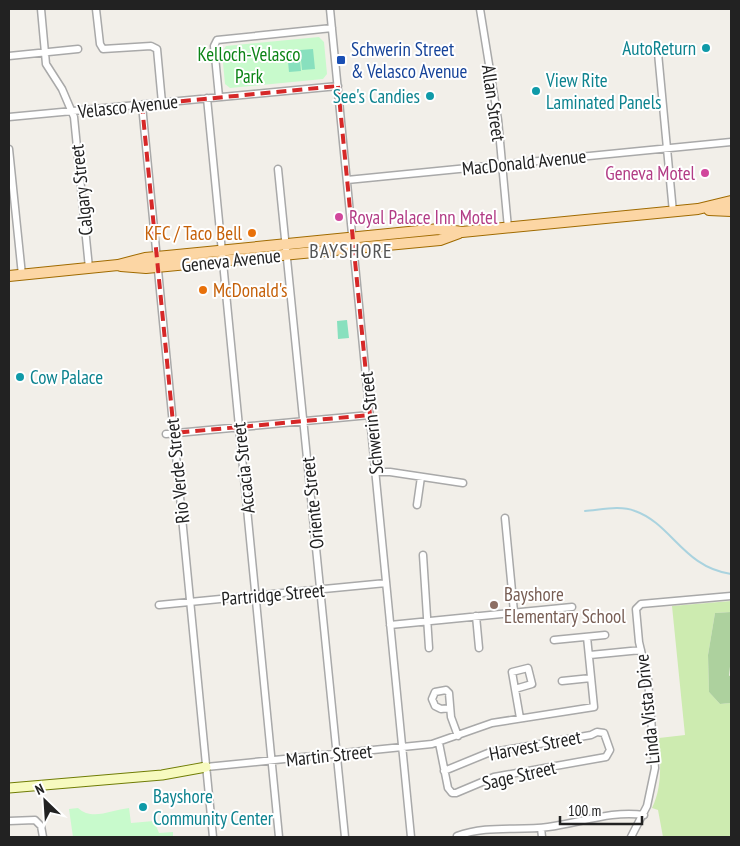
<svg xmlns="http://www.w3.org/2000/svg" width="740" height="846" font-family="'PT Sans Narrow',sans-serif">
<rect width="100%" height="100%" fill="#f2efe9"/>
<path fill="#cdebb0" d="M731 601V612L715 613 708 655 709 692 720 704 731 703V837H663L658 810 652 808C663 785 660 762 659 738L685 735 672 606Z"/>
<path fill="#add19e" d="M731 612V657L729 676 731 675V703L720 704 709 692 708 655 715 613Z"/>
<path fill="#c8facc" d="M319 37 324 42 327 74 323 79 230 88 225 84 222 52 226 46Z
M78 808C92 821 111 810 129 808L131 823 154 821 159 833 173 832V837H180H73L69 809Z"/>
<path fill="#88e0be" d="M299 49 301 71 289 72 287 51Z
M313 49 315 69 302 70 300 50Z
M347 320 349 338 338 339 337 321Z"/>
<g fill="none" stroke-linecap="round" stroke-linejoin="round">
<path stroke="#aad3df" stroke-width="2" d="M585 511C600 510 620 505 635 511 672 524 683 567 731 574"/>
<g stroke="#a9a9a9" stroke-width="9">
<path id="street" d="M41 9 46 64 62 89 74 117 89 268
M96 9 100 44 103 49 151 46 157 49 162 103
M330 9 411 837
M480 9 498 120 508 228
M658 53 673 212
M9 56 78 49
M219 97 214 46 217 40 332 28
M207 98 279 837
M142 105 213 837
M9 117 338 86
M9 149 22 275
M278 169 345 837
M347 180 731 142
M166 434 370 415
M375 472H390L463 483
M417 505 421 477
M505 518 514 612
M423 555 429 648
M159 605 386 583
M476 616 479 648
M390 625 572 607
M554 640 605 635
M590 655 641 650
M562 681 591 678
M515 689 532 684 528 668 512 672 520 718
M450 708 441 709 435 706 432 699 435 692 446 690 449 693 451 717 458 736
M439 743 448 788 452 793H456L494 777 606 757 610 750 604 733 597 732 591 735 488 753 444 771
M206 767 432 744 492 723 594 707 587 637
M9 821 35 820 41 826 43 837
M541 828 542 837
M457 836C487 825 517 831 548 827 580 823 612 810 644 815
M631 837 647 806 655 768 648 680 639 642 636 609 641 604 731 596"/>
</g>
<g stroke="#707d05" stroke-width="11">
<path id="secondary" d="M9 788 162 775 206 767"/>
</g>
<g stroke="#a06b00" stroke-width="12">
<path id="primary" d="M709 210 731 211
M121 266 146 268 440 240 459 233
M9 276 118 265 145 258 167 256 439 229 462 232 698 209 731 201"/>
</g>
<use href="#street" stroke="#fff" stroke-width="6"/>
<use href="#secondary" stroke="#f7fabf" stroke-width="9"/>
<use href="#primary" stroke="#fcd6a4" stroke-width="10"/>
</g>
<path fill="none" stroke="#d62828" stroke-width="4" stroke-dasharray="10 6" stroke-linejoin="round" d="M338 86 370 415 174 433 142 105Z"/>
<g fill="#0f9aa8" stroke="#fff" stroke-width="2">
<circle cx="706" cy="48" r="5"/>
<circle cx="536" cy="91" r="5"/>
<circle cx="430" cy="96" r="5"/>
<circle cx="20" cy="377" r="5"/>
<circle cx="143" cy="807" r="5"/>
</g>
<rect fill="#1a4fb4" stroke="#fff" stroke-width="2" x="336" y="55" width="10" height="10" rx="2.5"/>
<g fill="#d1479c" stroke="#fff" stroke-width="2">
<circle cx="705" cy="173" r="5"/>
<circle cx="339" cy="217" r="5"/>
</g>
<g fill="#e8710a" stroke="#fff" stroke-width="2">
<circle cx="252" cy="233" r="5"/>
<circle cx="203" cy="290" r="5"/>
</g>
<circle fill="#8d6e63" stroke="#fff" stroke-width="2" cx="494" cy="605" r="5"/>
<g text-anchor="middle" stroke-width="4" stroke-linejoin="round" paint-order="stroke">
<g font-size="19" fill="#0d838f" stroke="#fff" text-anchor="start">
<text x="696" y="55" text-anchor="end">AutoReturn</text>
<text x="546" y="87">View Rite<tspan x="546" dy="22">Laminated Panels</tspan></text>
<text x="420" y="103" text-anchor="end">See's Candies</text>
<text x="30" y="384">Cow Palace</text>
<text x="153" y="803">Bayshore<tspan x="153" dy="22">Community Center</tspan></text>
</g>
<g font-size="19" fill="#164399" stroke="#fff" text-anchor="start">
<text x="351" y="56">Schwerin Street<tspan x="351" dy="22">&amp; Velasco Avenue</tspan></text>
</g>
<g font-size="19" fill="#0c8416" stroke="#fff">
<text x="249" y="61">Kelloch-Velasco<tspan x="249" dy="22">Park</tspan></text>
</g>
<g font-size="19" fill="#222" stroke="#fff">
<text transform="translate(494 103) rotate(82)" y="7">Allan Street</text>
<text transform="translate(128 106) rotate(-6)" y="7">Velasco Avenue</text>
<text transform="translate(524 162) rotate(-6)" y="7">MacDonald Avenue</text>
<text transform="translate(81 190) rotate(-96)" y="7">Calgary Street</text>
<text transform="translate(231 260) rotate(-6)" y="7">Geneva Avenue</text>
<text transform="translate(371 423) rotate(-96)" y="7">Schwerin Street</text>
<text transform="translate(243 468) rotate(-96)" y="7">Accacia Street</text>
<text transform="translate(177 471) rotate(-96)" y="7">Rio Verde Street</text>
<text transform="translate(312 503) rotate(-96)" y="7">Oriente Street</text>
<text transform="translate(273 594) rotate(-5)" y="7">Partridge Street</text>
<text transform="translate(647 709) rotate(-96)" y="7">Linda Vista Drive</text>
<text transform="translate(535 745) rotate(-11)" y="7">Harvest Street</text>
<text transform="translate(329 755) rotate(-6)" y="7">Martin Street</text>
<text transform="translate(519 775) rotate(-13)" y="7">Sage Street</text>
</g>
<g font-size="19" fill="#b23c85" stroke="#fff" text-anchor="end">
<text x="695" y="180">Geneva Motel</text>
<text x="349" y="224" text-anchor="start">Royal Palace Inn Motel</text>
</g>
<g font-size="19" fill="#c56008" stroke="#fff" text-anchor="end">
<text x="242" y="240">KFC / Taco Bell</text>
<text x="213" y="297" text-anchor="start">McDonald's</text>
</g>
<g font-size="19" fill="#785e54" stroke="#fff" text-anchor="start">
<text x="504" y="601">Bayshore<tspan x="504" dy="22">Elementary School</tspan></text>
</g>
<g font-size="20" letter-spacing="1" fill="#555" stroke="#fff">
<text x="351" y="258">BAYSHORE</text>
</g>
</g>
<rect width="740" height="846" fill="none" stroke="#222222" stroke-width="20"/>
<g transform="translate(45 801) rotate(335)" stroke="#ffffff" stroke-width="4" paint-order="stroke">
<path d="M0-4L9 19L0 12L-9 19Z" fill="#222222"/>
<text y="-8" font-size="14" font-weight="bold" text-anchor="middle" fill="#222222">N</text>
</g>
<path d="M560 816v8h82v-8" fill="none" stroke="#222222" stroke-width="2.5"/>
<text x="568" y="816" font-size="15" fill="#222222" stroke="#ffffff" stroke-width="4" paint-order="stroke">100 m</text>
</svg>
